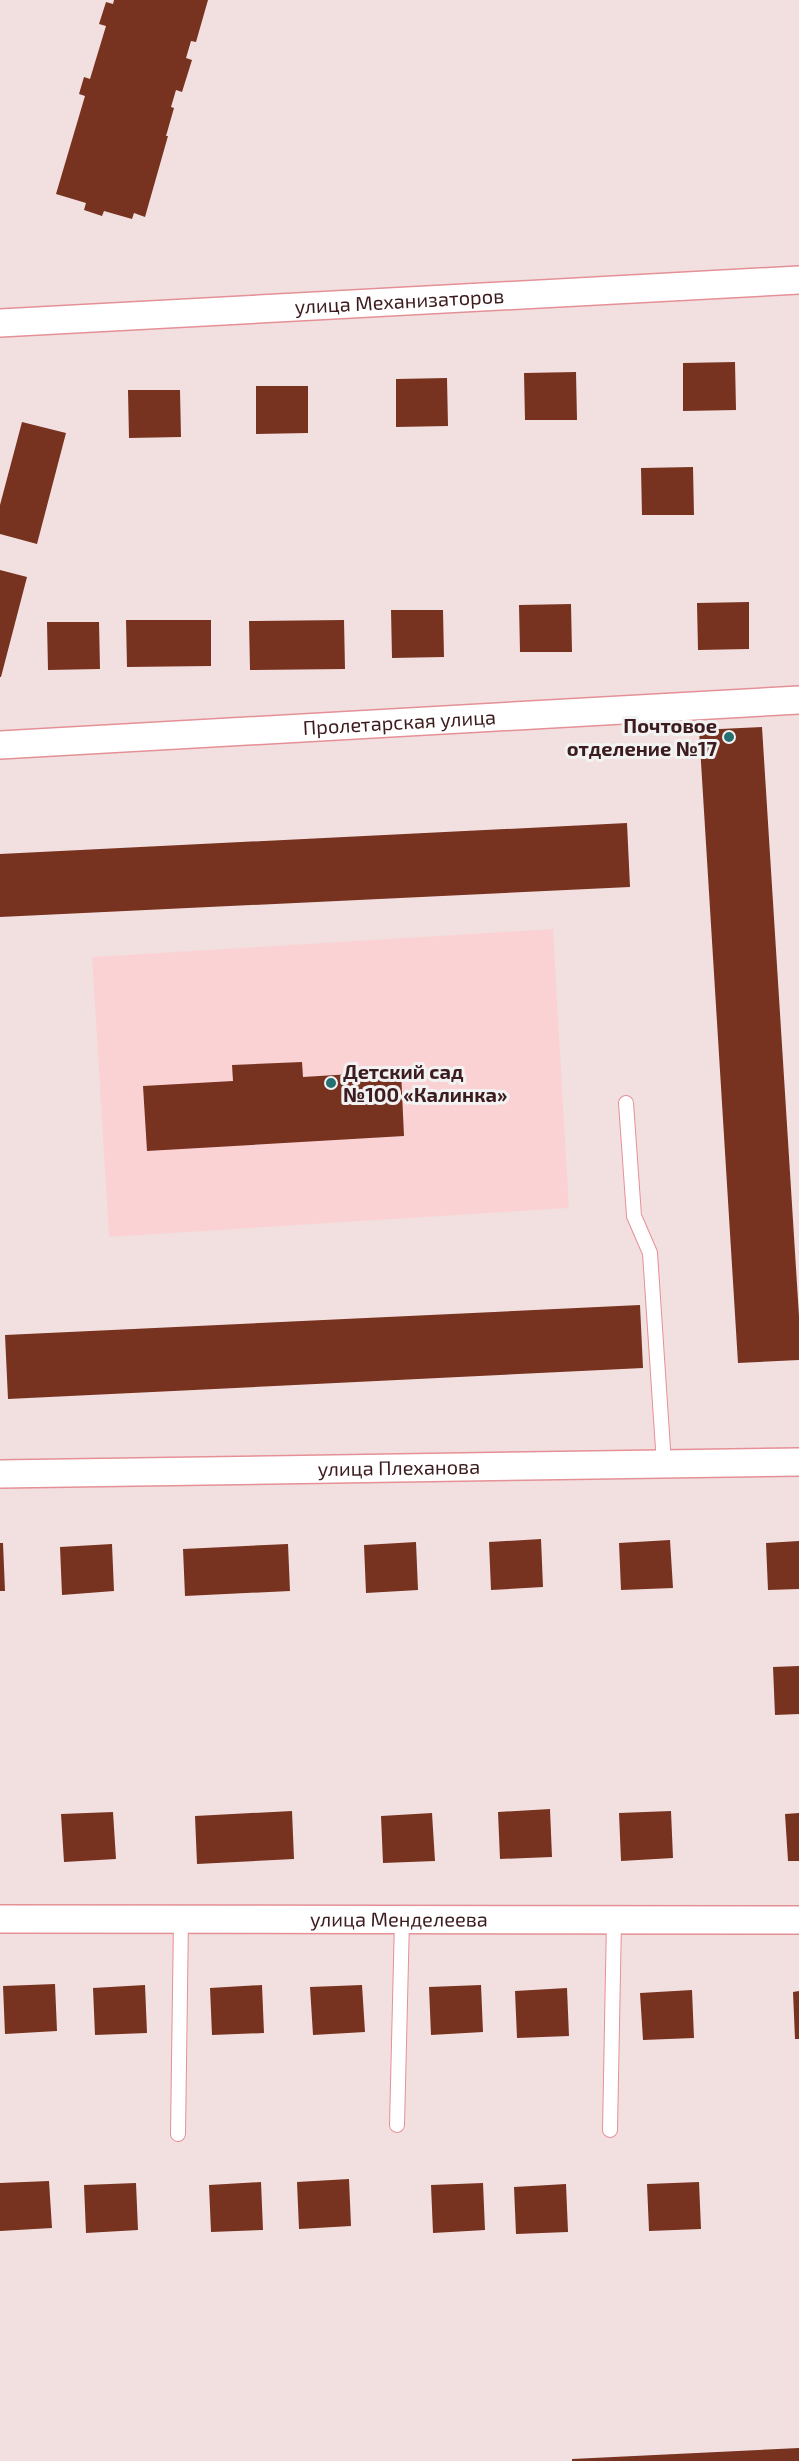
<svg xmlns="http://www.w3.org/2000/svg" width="799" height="2461" font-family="'Exo 2',sans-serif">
<rect width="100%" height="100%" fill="#f2e0e0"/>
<path fill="#fad2d4" d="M553 929 569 1208 109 1237 92 957Z"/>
<path fill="#783220" d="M114 0H208L196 42 191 41 186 58 192 60 182 92 176 90 171 107 174 108 166 136H168L145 217 134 213 132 219 104 211 102 216 84 210 86 203 56 194 85 96 79 94 84 77 90 79 106 26 99 24 106 2 113 4Z
M735 362 736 410 683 411V363Z
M576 372 577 420H525L524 373Z
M447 378 448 426 396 427V379Z
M256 386H308V433L256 434Z
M128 390H180L181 437 129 438Z
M22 422 66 433 37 544 0 534V505Z
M693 467 694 515H642L641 468Z
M0 570 27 577 1 677H0Z
M749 602V649L698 650 697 603Z
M571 604 572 652H520L519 605Z
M391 610H443L444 657 392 658Z
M126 620H211V666L127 667Z
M344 620 345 669 250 670 249 621Z
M47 622H99L100 669 48 670Z
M762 727 799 1316V1360L738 1363 699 730Z
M627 823 630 887 0 917V854Z
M302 1062 303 1077 401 1071 404 1136 147 1151 143 1086 233 1081 232 1065Z
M640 1305 643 1368 8 1399 5 1335Z
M541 1539 543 1587 491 1590 489 1542Z
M670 1540 673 1588 621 1590 619 1543Z
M799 1541V1589L768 1590 766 1543Z
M416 1542 418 1590 366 1593 364 1545Z
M0 1543H3L5 1591H0Z
M112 1544 114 1591 62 1595 60 1547Z
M288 1544 290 1591 185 1596 183 1549Z
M799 1666V1714L775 1715 773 1667Z
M550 1809 552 1857 500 1859 498 1812Z
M292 1811 294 1859 197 1864 195 1816Z
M671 1811 673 1858 621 1861 619 1813Z
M113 1812 116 1859 64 1862 61 1814Z
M432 1813 435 1861 383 1863 381 1816Z
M799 1813V1861H788L785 1814Z
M55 1984 57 2031 5 2034 3 1986Z
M145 1985 147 2033 95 2035 93 1988Z
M262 1985 264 2033 212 2035 210 1988Z
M362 1985 365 2032 313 2035 310 1987Z
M481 1985 483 2032 431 2035 429 1987Z
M567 1988 569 2036 517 2038 515 1991Z
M692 1990 694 2038 643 2040 640 1993Z
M799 1991V2039H795L793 1992Z
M349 2179 351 2226 299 2229 297 2182Z
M49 2181 52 2228 0 2231V2183Z
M261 2182 263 2230 211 2232 209 2185Z
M699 2182 701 2229 649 2231 647 2184Z
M136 2183 138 2230 86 2233 84 2185Z
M483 2183 485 2230 433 2233 431 2185Z
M566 2184 568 2232 516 2234 514 2187Z
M799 2448V2461H572V2459Z"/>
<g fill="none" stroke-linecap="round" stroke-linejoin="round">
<g stroke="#e59096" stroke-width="16">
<path id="lane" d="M626 1103 634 1216 650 1253 664 1464
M397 2125 402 1920
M610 2130 614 1920
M178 2134 181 1919"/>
</g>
<g stroke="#e59096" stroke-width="30">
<g id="street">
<path id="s1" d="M0 323 799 280"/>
<path id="s2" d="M0 745 799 700"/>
<path id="s3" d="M0 1474 799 1462"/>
<path id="s4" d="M0 1919 799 1920"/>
</g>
</g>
<use href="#lane" stroke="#fff" stroke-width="14"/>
<use href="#street" stroke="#fff" stroke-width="27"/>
</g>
<g fill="#257070" stroke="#f2f2f2" stroke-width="2">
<circle cx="729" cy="737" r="6"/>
<circle cx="331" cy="1083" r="6"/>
</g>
<g text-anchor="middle" stroke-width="6" stroke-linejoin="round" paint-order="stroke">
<g font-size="20" fill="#3d1c1f" stroke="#f2f2f2">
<text dy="7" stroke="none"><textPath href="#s1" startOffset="400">улица Механизаторов</textPath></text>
<text dy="7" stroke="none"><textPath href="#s2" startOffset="400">Пролетарская улица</textPath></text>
<text dy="7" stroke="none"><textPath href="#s3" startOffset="399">улица Плеханова</textPath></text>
<text dy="7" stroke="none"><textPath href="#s4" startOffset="399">улица Менделеева</textPath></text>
</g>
<g font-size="20" font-weight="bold" fill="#3d1c1f" stroke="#f2f2f2" text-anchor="end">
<text x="717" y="733">Почтовое<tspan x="717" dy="23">отделение №17</tspan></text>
<text x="343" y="1079" text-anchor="start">Детский сад<tspan x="343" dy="23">№100 «Калинка»</tspan></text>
</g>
</g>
</svg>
